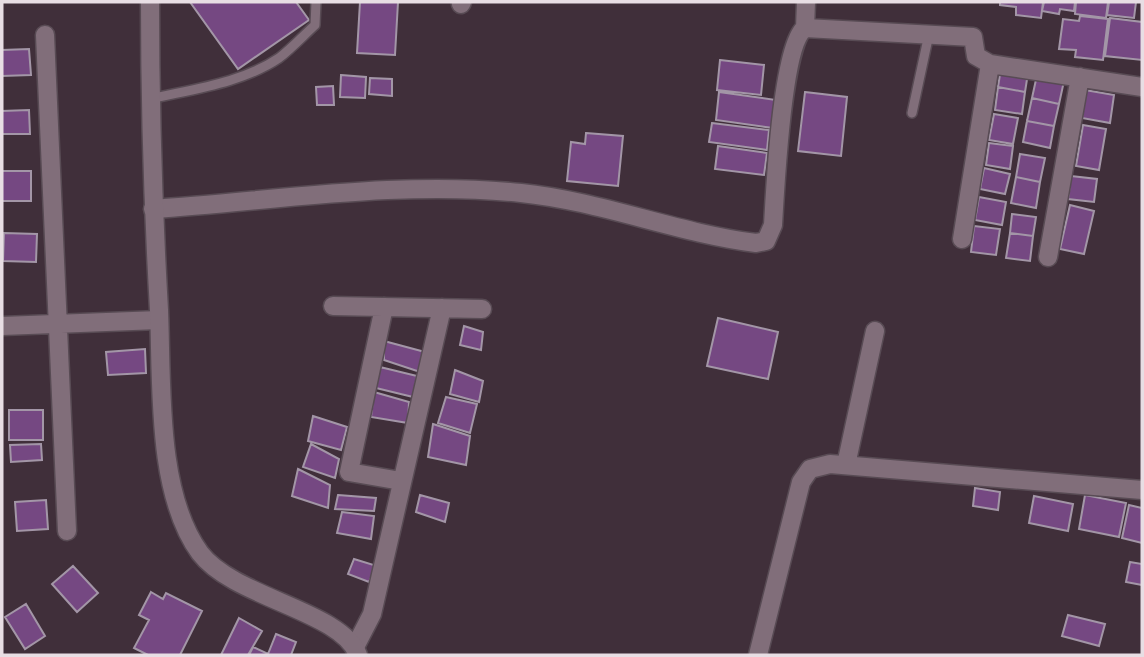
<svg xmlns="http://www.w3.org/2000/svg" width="1144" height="657" font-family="'Alegreya Sans',sans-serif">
<rect width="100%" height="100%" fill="#402f3a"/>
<path fill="#754882" stroke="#a396a7" stroke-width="2" d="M190 2H296L309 20 238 69Z
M360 2H398L395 55 357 53Z
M1000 2H1043L1041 18 1016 15V7L1000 5Z
M1044 2H1075L1074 11 1060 9 1059 14 1042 11Z
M1076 2H1108L1106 18 1075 14Z
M1109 2H1136L1134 18 1107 15Z
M1080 16 1108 19 1103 60 1075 57 1076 50 1059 49 1063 19 1079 21Z
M1110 18 1142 22V60L1105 56Z
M29 49 31 75 2 76V50Z
M720 60 764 65 761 95 717 90Z
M1001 68 1028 73 1025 92 998 87Z
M341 75 366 77 365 98 340 97Z
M1037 75 1064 81 1059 104 1032 98Z
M370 78 392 79V96L369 94Z
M333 86 334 105H317L316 87Z
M998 87 1025 92 1022 114 995 110Z
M1085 90 1114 95 1110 123 1082 118Z
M719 92 776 100 773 128 716 120Z
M805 92 847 97 841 156 798 151Z
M1032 98 1059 104 1054 126 1027 121Z
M29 110 30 134H2V111Z
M994 114 1018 118 1013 144 989 140Z
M1027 121 1054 126 1050 148 1023 142Z
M712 123 769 130 767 150 709 142Z
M1083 125 1106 129 1099 170 1076 166Z
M586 133 623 136 618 186 567 181 571 142 585 144Z
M989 143 1013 146 1010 169 986 165Z
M718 146 767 153 764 175 715 169Z
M1020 154 1045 158 1040 182 1016 177Z
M984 168 1010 174 1005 194 980 189Z
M2 171H31V201H2Z
M1071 176 1097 179 1094 202 1068 199Z
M1016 177 1040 182 1036 208 1011 203Z
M979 197 1006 202 1002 225 975 220Z
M1070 205 1094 211 1084 254 1060 249Z
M1012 214 1036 217 1033 236 1010 233Z
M974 226 1000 229 996 255 971 252Z
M4 233 37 234 36 262 3 261Z
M1010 233 1033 236 1030 261 1006 258Z
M718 318 778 332 768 379 707 366Z
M464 326 483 332 481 350 460 345Z
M384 341 425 352 420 372 384 360Z
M145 349 146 373 108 375 106 352Z
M380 367 417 376 413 397 376 388Z
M455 370 483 381 479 402 450 394Z
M374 392 409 402 408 423 371 417Z
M446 397 477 404 470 433 438 423Z
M9 410H43V440H9Z
M313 416 347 427 341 450 308 441Z
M433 424 470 436 466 465 428 457Z
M41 444 42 460 11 462 10 445Z
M311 444 339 459 335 478 303 467Z
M298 469 330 485 328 508 292 496Z
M975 488 1000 492 998 510 973 506Z
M338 495 376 498 374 511 335 509Z
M420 495 449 503 445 522 416 512Z
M1085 495 1126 503 1119 537 1079 529Z
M1034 496 1073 504 1068 531 1029 523Z
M46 500 48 529 17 531 15 502Z
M1129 505 1142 508V543L1122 538Z
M342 512 374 516 371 539 337 533Z
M354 559 377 566 369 582 348 574Z
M1130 562 1142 564V585L1126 582Z
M73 566 98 593 77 612 52 584Z
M151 592 163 599 166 593 202 611 180 655H148L134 648 149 620 139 615Z
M26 604 45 636 25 649 5 617Z
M1068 615 1105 624 1099 646 1062 636Z
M239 618 262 631 248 655H221Z
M276 634 296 642 291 655H249L253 647 268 654Z"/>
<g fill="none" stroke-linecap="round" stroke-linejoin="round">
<g stroke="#584b54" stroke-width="12">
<path id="service" d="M150 99C193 89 242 83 279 58 292 48 303 36 315 25L316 2
M912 113 929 34"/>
</g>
<g stroke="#584b54" stroke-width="21">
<path id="minor" d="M461 4 462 2
M805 28 806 2
M45 35 67 531
M153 209C274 201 400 180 521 193 600 201 677 233 756 243L766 241 773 225C775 192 782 44 805 28L973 37 976 56 990 64 1142 87
M962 239 990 64
M1048 257 1080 77
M333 306 482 309
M384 307 349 472 401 481
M2 326 159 320
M846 465 875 331
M355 647 372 614 442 308
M758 655 801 482 810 469 830 464 1142 490"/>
</g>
<g stroke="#584b54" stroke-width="21">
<path id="tertiary" d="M150 2C150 105 153 207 159 310 162 383 156 493 200 553 234 598 342 611 358 655"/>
</g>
<use href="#service" stroke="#816e7a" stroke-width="9"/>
<use href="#minor" stroke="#816e7a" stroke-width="18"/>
<use href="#tertiary" stroke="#816e7a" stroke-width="18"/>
</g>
<rect width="1144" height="657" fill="none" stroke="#e8dee4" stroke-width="7"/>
</svg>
